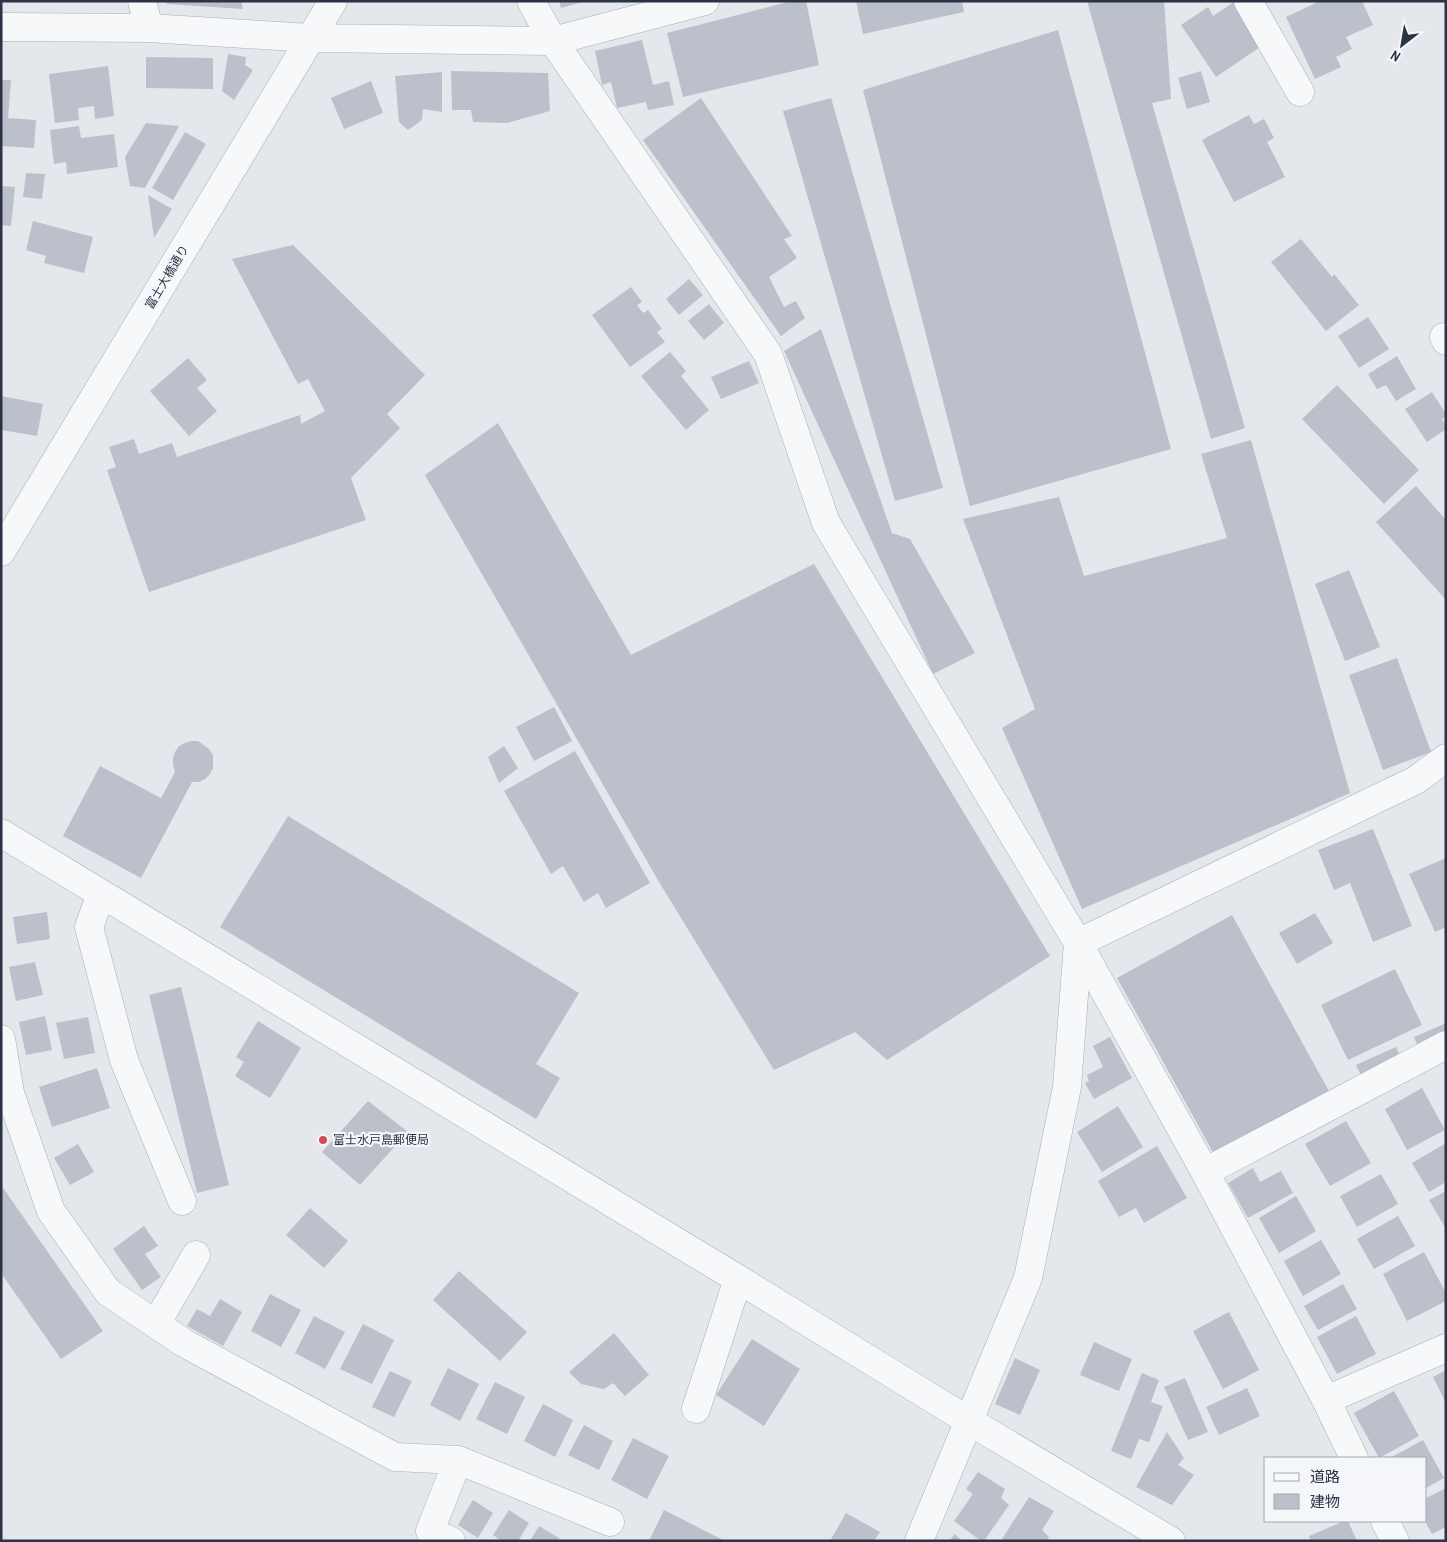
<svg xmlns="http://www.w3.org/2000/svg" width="1447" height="1542" font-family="'Archivo Narrow','Noto Sans JP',sans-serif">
<rect width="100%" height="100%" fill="#e4e7ec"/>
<path fill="#bbc0ca" d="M166 1H241L243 9 167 4Z
M559 1H582V2L561 8Z
M792 1H806L819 65 683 97 667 33Z
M856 1H962L964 12 863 34Z
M1087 1H1164L1171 99 1152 103 1245 428 1211 439Z
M1320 1H1362L1373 25 1346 37 1352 49 1336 57 1341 67 1315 79 1286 17Z
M1234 2 1263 45 1216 77 1181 25 1208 7 1213 16Z
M1058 30 1171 449 970 506 863 90Z
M642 40 653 85 669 81 674 105 648 110 646 102 617 108 611 82 602 85 595 51Z
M228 54 246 57 245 65 253 70 234 100 222 91Z
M146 57 213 58V89L146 88Z
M108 66 114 116 95 119 94 106 78 108 79 120 55 123 49 74Z
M451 71 548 73 550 111 507 123 473 122 471 110H452Z
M1201 71 1210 102 1187 109 1178 78Z
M442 72V112L423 109 422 120 408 130 399 122 395 76Z
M1 80H11L8 118 36 120 34 148 1 146Z
M371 81 383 113 344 129 331 98Z
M701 98 792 236 784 239 797 258 769 277 784 307 796 301 805 318 781 336 643 140Z
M831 98 943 488 895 501 783 111Z
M1249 115 1254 124 1264 119 1274 138 1267 142 1285 177 1234 202 1202 140Z
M146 123 179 126 145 188 130 186 125 157Z
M79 126 81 138 114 134 118 167 67 174 66 162 54 164 50 130Z
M185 132 206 144 173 200 152 188Z
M26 173 45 174 42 199 23 197Z
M1 186 15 187 11 226 1 225Z
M148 195 172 209 154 238Z
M33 221 93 237 84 273 44 263 46 256 26 250Z
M1301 239 1332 277 1334 274 1359 305 1326 331 1271 262Z
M293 245 425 375 387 414 400 428 351 478 366 520 149 592 107 470 116 467 109 447 134 439 139 454 172 443 177 457 300 415 301 424 325 411 308 379 298 384 232 259Z
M689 279 703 295 679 315 666 299Z
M631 287 642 302 637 305 643 313 648 310 662 329 657 332 665 342 630 367 592 315Z
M709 304 724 323 704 340 688 321Z
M1368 317 1389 349 1359 368 1338 336Z
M821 329 892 533 910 539 975 653 933 674 784 351Z
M670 352 686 371 681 376 709 410 686 430 641 376Z
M1397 356 1416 389 1396 401 1386 385 1377 389 1368 374Z
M188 358 207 380 197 388 217 411 189 436 150 391Z
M749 361 759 383 721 399 711 377Z
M1337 385 1419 470 1384 504 1302 419Z
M1432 392 1446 414V416L1442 419 1446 426V429L1427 442 1405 409Z
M1 396 43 404 37 436 1 430Z
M498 423 631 655 814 564 1050 956 887 1060 855 1032 774 1070 659 882 425 475Z
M1251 440 1350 793 1082 909 1002 728 1035 709 963 519 1059 497 1084 576 1227 538 1201 454Z
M1416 486 1446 520V600L1376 522Z
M1349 570 1380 647 1345 661 1315 584Z
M1397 658 1431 752 1383 770 1349 675Z
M554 707 572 741 534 761 516 727Z
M191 741H198L209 749 213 755V768L210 774 205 779 199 782H192L141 878 63 836 100 766 161 798 175 772 173 765V758L175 752 179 746 185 743Z
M504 746 518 768 499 783 488 757Z
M575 751 650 883 606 908 598 893 584 902 563 866 551 874 504 791Z
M288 816 579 993 536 1064 560 1078 536 1119 220 927Z
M1373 829 1412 926 1373 942 1350 883 1334 890 1318 850Z
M1446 858V927L1435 932 1409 874Z
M47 912 50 939 17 944 13 917Z
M1315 913 1333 943 1297 964 1279 933Z
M1232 915 1330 1093 1215 1156 1117 978Z
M35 962 43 995 16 1001 9 967Z
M1395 969 1422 1025 1348 1060 1321 1005Z
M181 987 229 1185 197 1193 149 995Z
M45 1016 52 1050 26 1055 19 1022Z
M88 1017 95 1053 64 1059 56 1023Z
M258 1021 301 1048 270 1098 235 1076 244 1062 236 1057Z
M1446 1023V1040L1420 1051 1414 1037Z
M1110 1037 1132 1078 1094 1099 1085 1083 1089 1081 1087 1075 1103 1067 1093 1046Z
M1396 1047 1402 1061 1363 1079 1356 1065Z
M97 1068 110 1108 52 1127 39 1087Z
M1422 1088 1445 1130 1407 1150 1385 1109Z
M368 1101 408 1132 360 1185 322 1152Z
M1118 1106 1143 1147 1102 1172 1077 1132Z
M1346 1121 1371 1163 1330 1186 1305 1144Z
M1446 1143V1182L1429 1192 1412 1163Z
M78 1144 94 1172 70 1185 54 1158Z
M1157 1146 1187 1198 1144 1223 1136 1208 1119 1217 1098 1181Z
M1253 1168 1260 1182 1281 1171 1293 1193 1248 1218 1228 1183Z
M1381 1174 1398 1204 1357 1227 1340 1196Z
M1 1185 103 1331 61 1359 1 1273Z
M1446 1191V1229L1429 1200Z
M1296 1196 1316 1231 1279 1253 1259 1218Z
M310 1208 348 1241 324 1268 286 1235Z
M1398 1216 1415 1246 1374 1269 1357 1239Z
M144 1226 158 1246 145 1254 161 1277 142 1290 113 1249Z
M1321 1240 1341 1274 1303 1296 1284 1261Z
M1424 1252 1446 1293V1301L1407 1321 1383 1274Z
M459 1271 527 1332 500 1361 433 1300Z
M1343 1284 1357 1309 1318 1330 1304 1306Z
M270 1294 301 1310 281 1347 251 1331Z
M220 1299 242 1312 223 1346 187 1326 197 1309 210 1316Z
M1229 1312 1259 1370 1223 1389 1193 1331Z
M314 1316 345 1332 325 1369 295 1353Z
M1356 1316 1376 1354 1337 1374 1317 1337Z
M363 1324 394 1340 372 1384 340 1369Z
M614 1333 649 1375 625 1396 613 1383 604 1389 581 1384 569 1372Z
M752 1339 800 1369 764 1426 716 1395Z
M1094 1342 1132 1359 1119 1391 1080 1375Z
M1015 1358 1040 1370 1020 1415 995 1404Z
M448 1368 479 1384 460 1421 430 1405Z
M1446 1370V1403L1433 1377Z
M390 1371 412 1381 394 1417 372 1407Z
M1142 1373 1159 1380 1151 1402 1163 1406 1149 1442 1139 1439 1131 1459 1111 1451Z
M1185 1378 1208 1432 1188 1440 1164 1387Z
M495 1382 525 1397 507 1434 476 1419Z
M1247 1388 1260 1416 1219 1435 1206 1407Z
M1394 1391 1419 1436 1379 1458 1354 1413Z
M543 1404 573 1420 555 1457 524 1441Z
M584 1425 613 1441 599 1470 568 1455Z
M1167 1432 1184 1458 1178 1465 1194 1475 1172 1505 1136 1487Z
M633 1438 669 1456 647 1499 611 1480Z
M1423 1440 1444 1478 1426 1488V1458H1390Z
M978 1472 1005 1489 1001 1498 1009 1505 984 1541H981L954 1521 973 1494 966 1489Z
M1446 1488V1527L1432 1534 1425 1521H1426V1498Z
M1029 1497 1054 1511 1042 1530 1049 1537 1046 1541H1004L1002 1539Z
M473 1500 493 1513 478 1538 458 1525Z
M509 1510 529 1523 518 1541H502L493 1535Z
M664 1510 725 1541H649Z
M846 1513 880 1532 874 1541H830Z
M1344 1521H1348L1357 1541H1311L1309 1536Z
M539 1526 559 1538 558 1541H530Z
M955 1534 962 1541H949Z"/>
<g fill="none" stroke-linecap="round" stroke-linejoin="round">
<g stroke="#a9aeb7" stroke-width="29">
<path id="minor" d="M142 1 149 28
M531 1 553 41 768 354 826 523 1078 943 1205 1172 1326 1400 1354 1458
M1248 1 1300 92
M1 27 149 28 311 38 553 41 705 1
M1444 337 1446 341
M1 552 333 1
M1 833 738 1279 969 1421 1171 1541
M101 894 89 927 124 1060 182 1201
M1078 943 1416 780 1446 758
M1 1039 10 1093 51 1211 108 1292 184 1343 395 1457 458 1460 610 1522
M1205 1172 1446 1045
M156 1324 196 1255
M1326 1400 1446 1348
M696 1409 738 1279
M1385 1521 1395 1541
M451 1541 430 1531 458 1460
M919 1541 1028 1278 1067 1087 1078 943"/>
</g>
<use href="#minor" stroke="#f7f8fa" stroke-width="28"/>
</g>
<circle fill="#d1495b" stroke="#f4f6f9" stroke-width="2" cx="323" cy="1140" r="5"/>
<g text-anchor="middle" stroke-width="4.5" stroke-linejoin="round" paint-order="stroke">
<g font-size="12" fill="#2b3445" stroke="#f4f6f9">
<text transform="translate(167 277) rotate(-59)" y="4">富士大橋通り</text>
</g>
<g font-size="12" fill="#2b3445" stroke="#f4f6f9" text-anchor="start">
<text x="333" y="1144">富士水戸島郵便局</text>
</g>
</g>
<rect width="1447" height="1542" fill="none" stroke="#2b3445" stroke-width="5"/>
<rect x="1264" y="1457" width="162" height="65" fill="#f4f6f9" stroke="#a4a8b1"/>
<rect x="1274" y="1473" width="25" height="8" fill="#f7f8fa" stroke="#a4a8b1"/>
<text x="1310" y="1482" font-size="15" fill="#2b3445">道路</text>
<rect x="1274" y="1494" width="25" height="15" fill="#bbc0ca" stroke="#a4a8b1"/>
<text x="1310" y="1507" font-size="15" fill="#2b3445">建物</text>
<g transform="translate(1402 45) rotate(211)" stroke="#f4f6f9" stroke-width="4" paint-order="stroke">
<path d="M0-4L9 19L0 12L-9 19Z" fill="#2b3445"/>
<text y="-8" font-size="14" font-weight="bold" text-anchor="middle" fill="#2b3445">N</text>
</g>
</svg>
